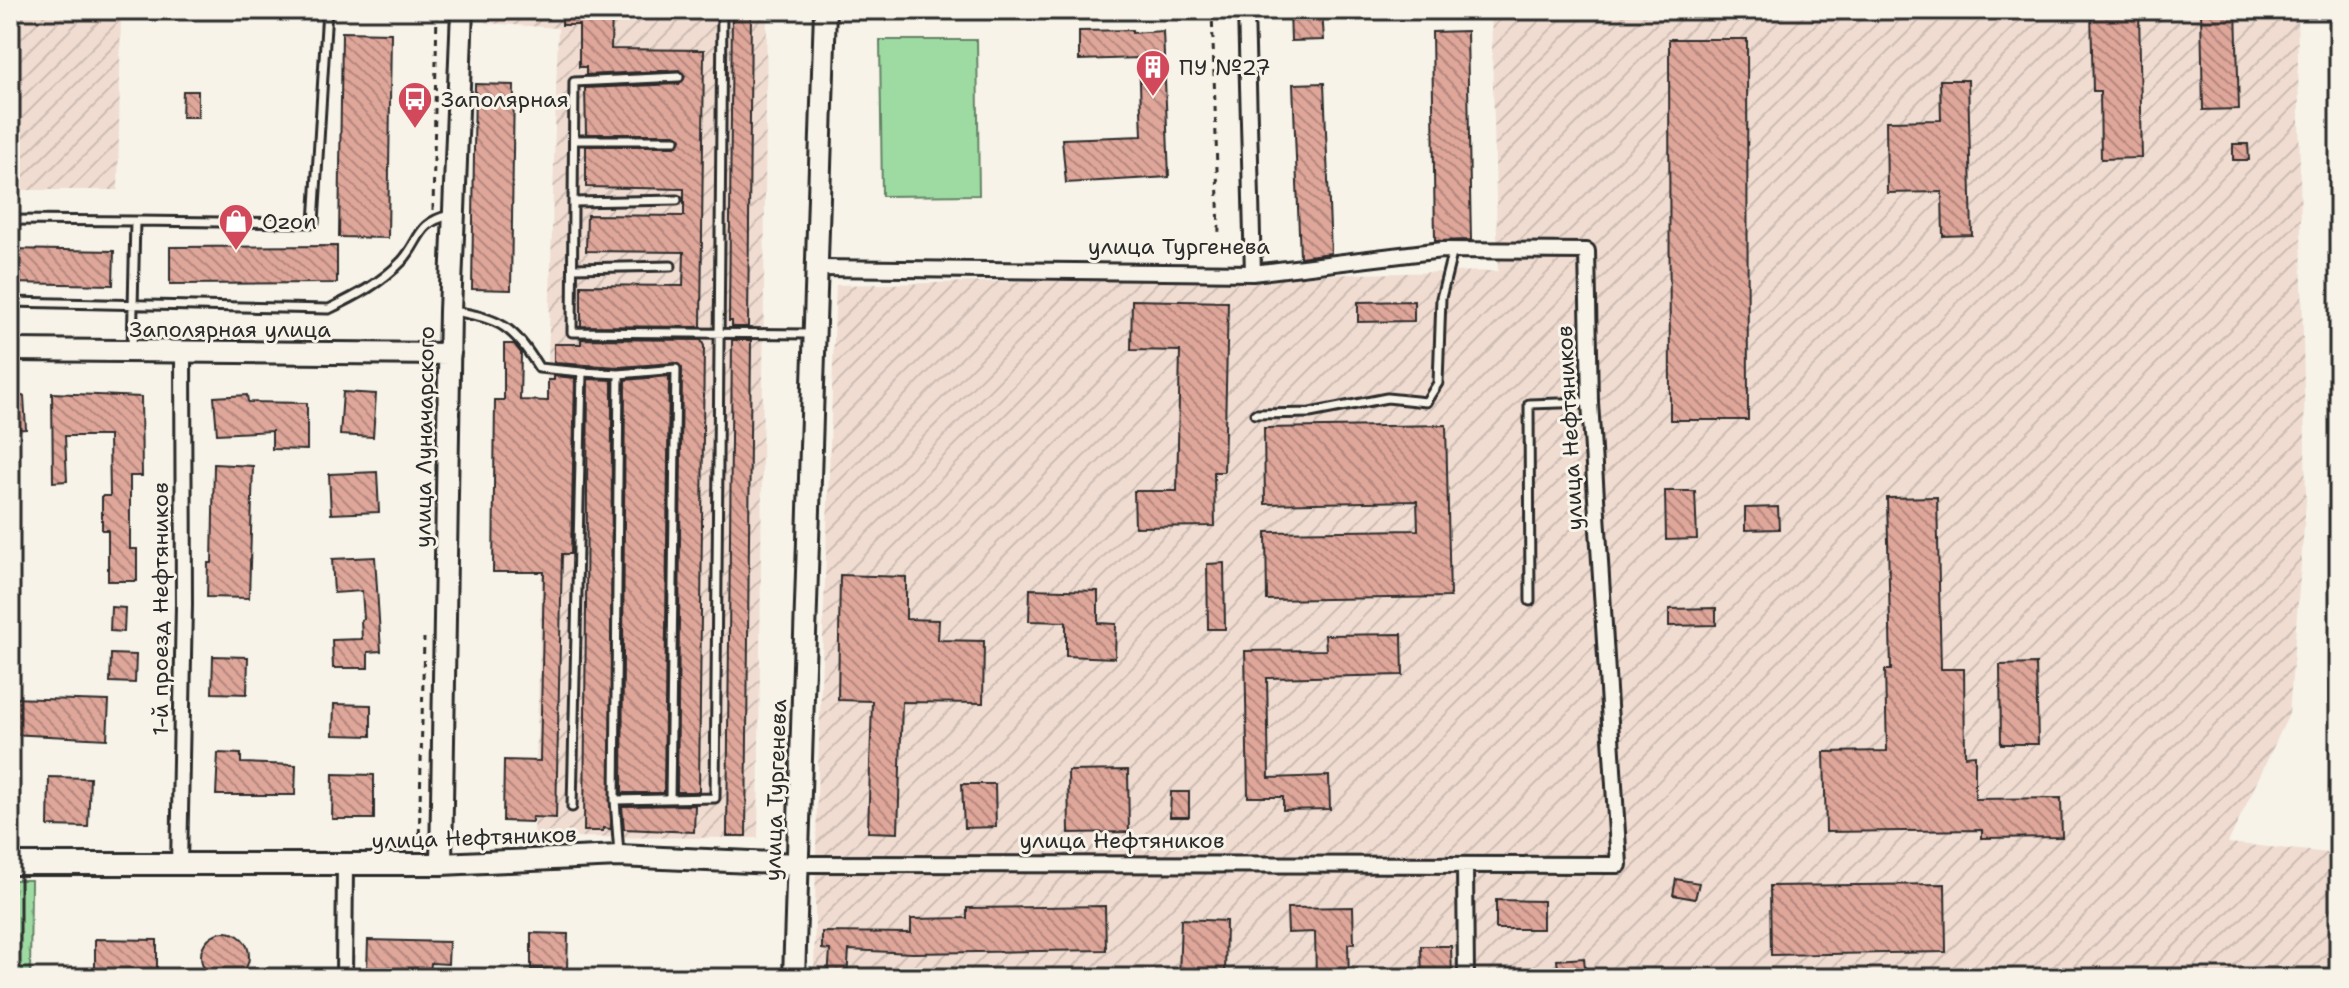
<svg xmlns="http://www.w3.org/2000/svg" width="2349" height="988" font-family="'Shantell Sans',sans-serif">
<defs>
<pattern id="industrial-furrows" width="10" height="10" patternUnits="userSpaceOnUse" patternTransform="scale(2)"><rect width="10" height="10" fill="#f0dcd1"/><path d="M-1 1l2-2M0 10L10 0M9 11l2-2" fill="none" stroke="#cebdb4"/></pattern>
<pattern id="grass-tufts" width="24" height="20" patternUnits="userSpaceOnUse" patternTransform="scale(2)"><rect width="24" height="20" fill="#9edba2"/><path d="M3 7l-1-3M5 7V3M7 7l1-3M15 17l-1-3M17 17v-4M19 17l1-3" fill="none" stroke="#88bc8c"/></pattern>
<pattern id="building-back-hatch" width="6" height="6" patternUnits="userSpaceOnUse" patternTransform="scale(2)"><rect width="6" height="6" fill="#dfa69a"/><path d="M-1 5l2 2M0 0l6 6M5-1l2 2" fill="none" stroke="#b5877e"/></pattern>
</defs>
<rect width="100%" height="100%" fill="#f7f3e8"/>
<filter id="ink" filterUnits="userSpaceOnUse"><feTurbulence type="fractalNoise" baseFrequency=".0125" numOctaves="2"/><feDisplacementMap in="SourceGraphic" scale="16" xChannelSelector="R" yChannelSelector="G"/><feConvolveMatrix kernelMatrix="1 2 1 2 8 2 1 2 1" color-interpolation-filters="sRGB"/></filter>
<g filter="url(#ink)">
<path fill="url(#industrial-furrows)" d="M10 10H121L118 190H10Z
M485 10H767L758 838 534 837 558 28 485 23Z
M1491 10H2297L2306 501 2289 714 2228 843 2339 854V978H814L817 795 836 285 1498 271Z"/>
<path fill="url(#grass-tufts)" stroke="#648366" stroke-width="2" d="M10 880H31L30 978H10Z"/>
<path fill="#9edba2" stroke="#648366" stroke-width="2" d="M880 40H977L979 195 882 196Z"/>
<path fill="url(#building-back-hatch)" stroke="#2b2b2b" stroke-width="2" d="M562 10H612L611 49 704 50 701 327 581 326V285L683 286 684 252 586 251 587 215 684 216V189L586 187V146H675L681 139 675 134H586L585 88 679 84 685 76 679 70 586 75V67H579V25H562Z
M732 10H751L748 327H732V321H729Z
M1290 10H1322L1324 40 1291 41Z
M2091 10H2139L2142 158 2101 159 2100 91H2093Z
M2201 10H2236L2239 109 2203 110Z
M1132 30V33L1163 31 1169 177 1066 183 1062 139 1142 136 1139 58 1079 60V31Z
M1467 31 1471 240 1435 241 1432 32Z
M342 32 391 33 388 238 339 237Z
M1669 39H1747L1748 420H1670Z
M1940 80H1968L1972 235 1943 236 1942 192 1887 193 1886 121 1941 120Z
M1324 83 1331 253 1300 257 1293 84Z
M475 84 514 85 511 290 472 289Z
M183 91H198V117H182Z
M2233 144H2248L2249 160H2233Z
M337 246V283L170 284V247Z
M10 249 114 251 113 285 10 283Z
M1132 300 1228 302 1224 472H1214L1215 526 1135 527 1134 491H1177L1180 351 1131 350Z
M1414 301V321L1358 322V302Z
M581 339 701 340 704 346 699 791 696 792H677L682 368 675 363 619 367 554 363V344H581Z
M732 340H751L746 836H727Z
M504 344H514L521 353 520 400 548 401V380H554V376L575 378 571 554H562L556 818 532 817V822L503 821 504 760 540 761 544 572H493L495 400H504Z
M669 376 664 793H622L625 380Z
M588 379 612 380 611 829 603 828V831H584Z
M343 392 376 394 373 437 340 435Z
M52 393 141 397 142 476H130V549H137V581H108V530H102V496H110L109 436H65L67 481 53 482Z
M247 395 248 402 307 403V450L272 449V431L217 434 214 397Z
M24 396 26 429 10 430V397Z
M1446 425 1450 597 1267 600 1266 532 1418 530 1417 501 1265 504 1264 428Z
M214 464 253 466 249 598 207 597 208 563H212Z
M377 472 379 512 331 514 329 474Z
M1665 491H1695L1697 539 1666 540Z
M1937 497 1941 669H1964L1965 756 1975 755V799L2061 798 2062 837 1982 838V830L1826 832 1824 752 1887 751 1885 670H1891L1887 498Z
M1778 507 1779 529 1745 530V508Z
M375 557 381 651 368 652V668H333L332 640 362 639 361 620 364 619 362 591 334 593 332 559Z
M1224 563 1225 629H1208L1207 564Z
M840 575 906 577V619L939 620 938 640 984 641 983 703 902 702 898 833 868 832 872 701 838 700Z
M1030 589 1098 591V623L1116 624 1115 658 1066 656V622L1029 621Z
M111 607 125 608 124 632 110 631Z
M1716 608V625L1669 626V609Z
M1402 634 1403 675 1267 678 1269 778 1329 776 1330 809 1283 810V797H1248L1245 651 1326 650 1325 635Z
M111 654 136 655 135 683 110 682Z
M213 656 248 657 247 694 212 693Z
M2036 664 2038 744H2001L2000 665Z
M10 698 109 701 107 739 10 734Z
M334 704 371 705V736L333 735Z
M218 753 241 754V763L296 765 295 795H216Z
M1128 770 1129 832 1069 833 1068 771Z
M333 774 374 775V819H332Z
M49 777 90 778 88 827 48 826Z
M962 784H995L996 827 964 828Z
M1171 792H1189V817H1170Z
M695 805 694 832 624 829 622 806Z
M1676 879 1699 883 1695 899 1673 895Z
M1945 884 1946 952 1771 955 1770 886Z
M1496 900 1543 901V929H1496Z
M1105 906 1106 950 912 953 849 950 847 978H828L830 950 822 949V932L911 933V919L967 918V908Z
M1353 907 1354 943 1348 944 1349 978H1316L1315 932 1288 933 1287 908Z
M1181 919 1226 921 1225 978H1179Z
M201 956a24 24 0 1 1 48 0a24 24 0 1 1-48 0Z
M531 933 568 934 567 970 531 969Z
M95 939 157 940V978H95Z
M368 940 449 942 448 964 431 963 430 972 367 970Z
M1421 946H1451L1452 978H1422Z
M1584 958 1586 978H1559L1557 960Z"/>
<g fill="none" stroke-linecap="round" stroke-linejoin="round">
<g stroke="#2b2b2b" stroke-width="13">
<path id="lane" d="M679 77 574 82 572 332 811 334
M576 140H675
M574 202 677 200
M10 220 135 221 132 351
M135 221 314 223 327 10
M574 268 671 266
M10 302 329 309C356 296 381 283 402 261 421 240 416 223 450 215
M453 311C501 319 513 326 539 368L582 372
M1255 414 1310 413 1387 398 1426 402 1438 383 1441 298 1453 250
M1530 601 1529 404 1590 402
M670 799 676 369 619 374 615 800 715 798 722 10
M615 800 619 854
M572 807 582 372 619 374"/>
</g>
<g stroke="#2b2b2b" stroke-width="20">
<path id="street" d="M1246 10 1253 273
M797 864 1619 865 1590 402 1587 251 1442 250 1253 273 819 268
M1465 865 1466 978
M179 866 184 604 183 352
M344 978 345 865"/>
</g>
<g stroke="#2b2b2b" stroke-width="26">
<path id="secondary" d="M10 350 450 354
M10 864H441L619 856 797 864
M441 864 450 311 462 10
M794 978 825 10"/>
</g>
<path stroke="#2b2b2b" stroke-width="3" stroke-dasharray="6 6" stroke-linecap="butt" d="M1212 10 1219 233
M433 210 437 10
M419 846 424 638"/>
<use href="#lane" stroke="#f7f3e8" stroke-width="7"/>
<use href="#street" stroke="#f7f3e8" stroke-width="14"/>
<use href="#secondary" stroke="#f7f3e8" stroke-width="20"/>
</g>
</g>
<defs>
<g id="building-pin" transform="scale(1.8)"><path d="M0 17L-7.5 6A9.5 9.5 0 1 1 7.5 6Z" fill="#d1495b" stroke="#f7f3e8"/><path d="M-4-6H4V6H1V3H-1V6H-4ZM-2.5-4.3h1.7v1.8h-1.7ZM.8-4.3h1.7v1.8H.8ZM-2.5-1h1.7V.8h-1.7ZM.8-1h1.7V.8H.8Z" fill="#fff"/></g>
<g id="bus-pin" transform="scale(1.8)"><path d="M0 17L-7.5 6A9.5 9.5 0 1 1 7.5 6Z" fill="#d1495b" stroke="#f7f3e8"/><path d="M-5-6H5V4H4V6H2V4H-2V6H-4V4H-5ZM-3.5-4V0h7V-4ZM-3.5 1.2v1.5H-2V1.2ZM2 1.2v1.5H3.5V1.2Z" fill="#fff"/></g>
<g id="shop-pin" transform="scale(1.8)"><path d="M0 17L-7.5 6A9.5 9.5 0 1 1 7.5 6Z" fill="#d1495b" stroke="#f7f3e8"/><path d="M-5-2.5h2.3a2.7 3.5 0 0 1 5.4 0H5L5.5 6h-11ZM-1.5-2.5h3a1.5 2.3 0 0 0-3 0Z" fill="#fff"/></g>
</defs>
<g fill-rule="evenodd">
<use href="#building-pin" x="1153" y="67"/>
<use href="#bus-pin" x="415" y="99"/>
<use href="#shop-pin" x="236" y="221"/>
</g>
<g text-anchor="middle" stroke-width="6" stroke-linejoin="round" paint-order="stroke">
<g font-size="22" fill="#2b2b2b" stroke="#f7f3e8" text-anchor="start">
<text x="1179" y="75">ПУ №27</text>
<text x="441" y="107">Заполярная</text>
<text x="262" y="229">Ozon</text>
</g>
<g font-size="22" fill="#2b2b2b" stroke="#f7f3e8">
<text x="1179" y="254">улица Тургенева</text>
<text x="230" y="337">Заполярная улица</text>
<text transform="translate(1569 428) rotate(-93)" y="8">улица Нефтяников</text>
<text transform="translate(424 437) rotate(-89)" y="8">улица Луначарского</text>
<text transform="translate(160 609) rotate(-90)" y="8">1-й проезд Нефтяников</text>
<text transform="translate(775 790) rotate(-88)" y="8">улица Тургенева</text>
<text transform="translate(474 837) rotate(-2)" y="8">улица Нефтяников</text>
<text x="1122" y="848">улица Нефтяников</text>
</g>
</g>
<rect width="2349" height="988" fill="none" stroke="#f7f3e8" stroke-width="40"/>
<rect x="20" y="20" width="2309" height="948" fill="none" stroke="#2b2b2b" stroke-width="3" filter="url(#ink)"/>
</svg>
